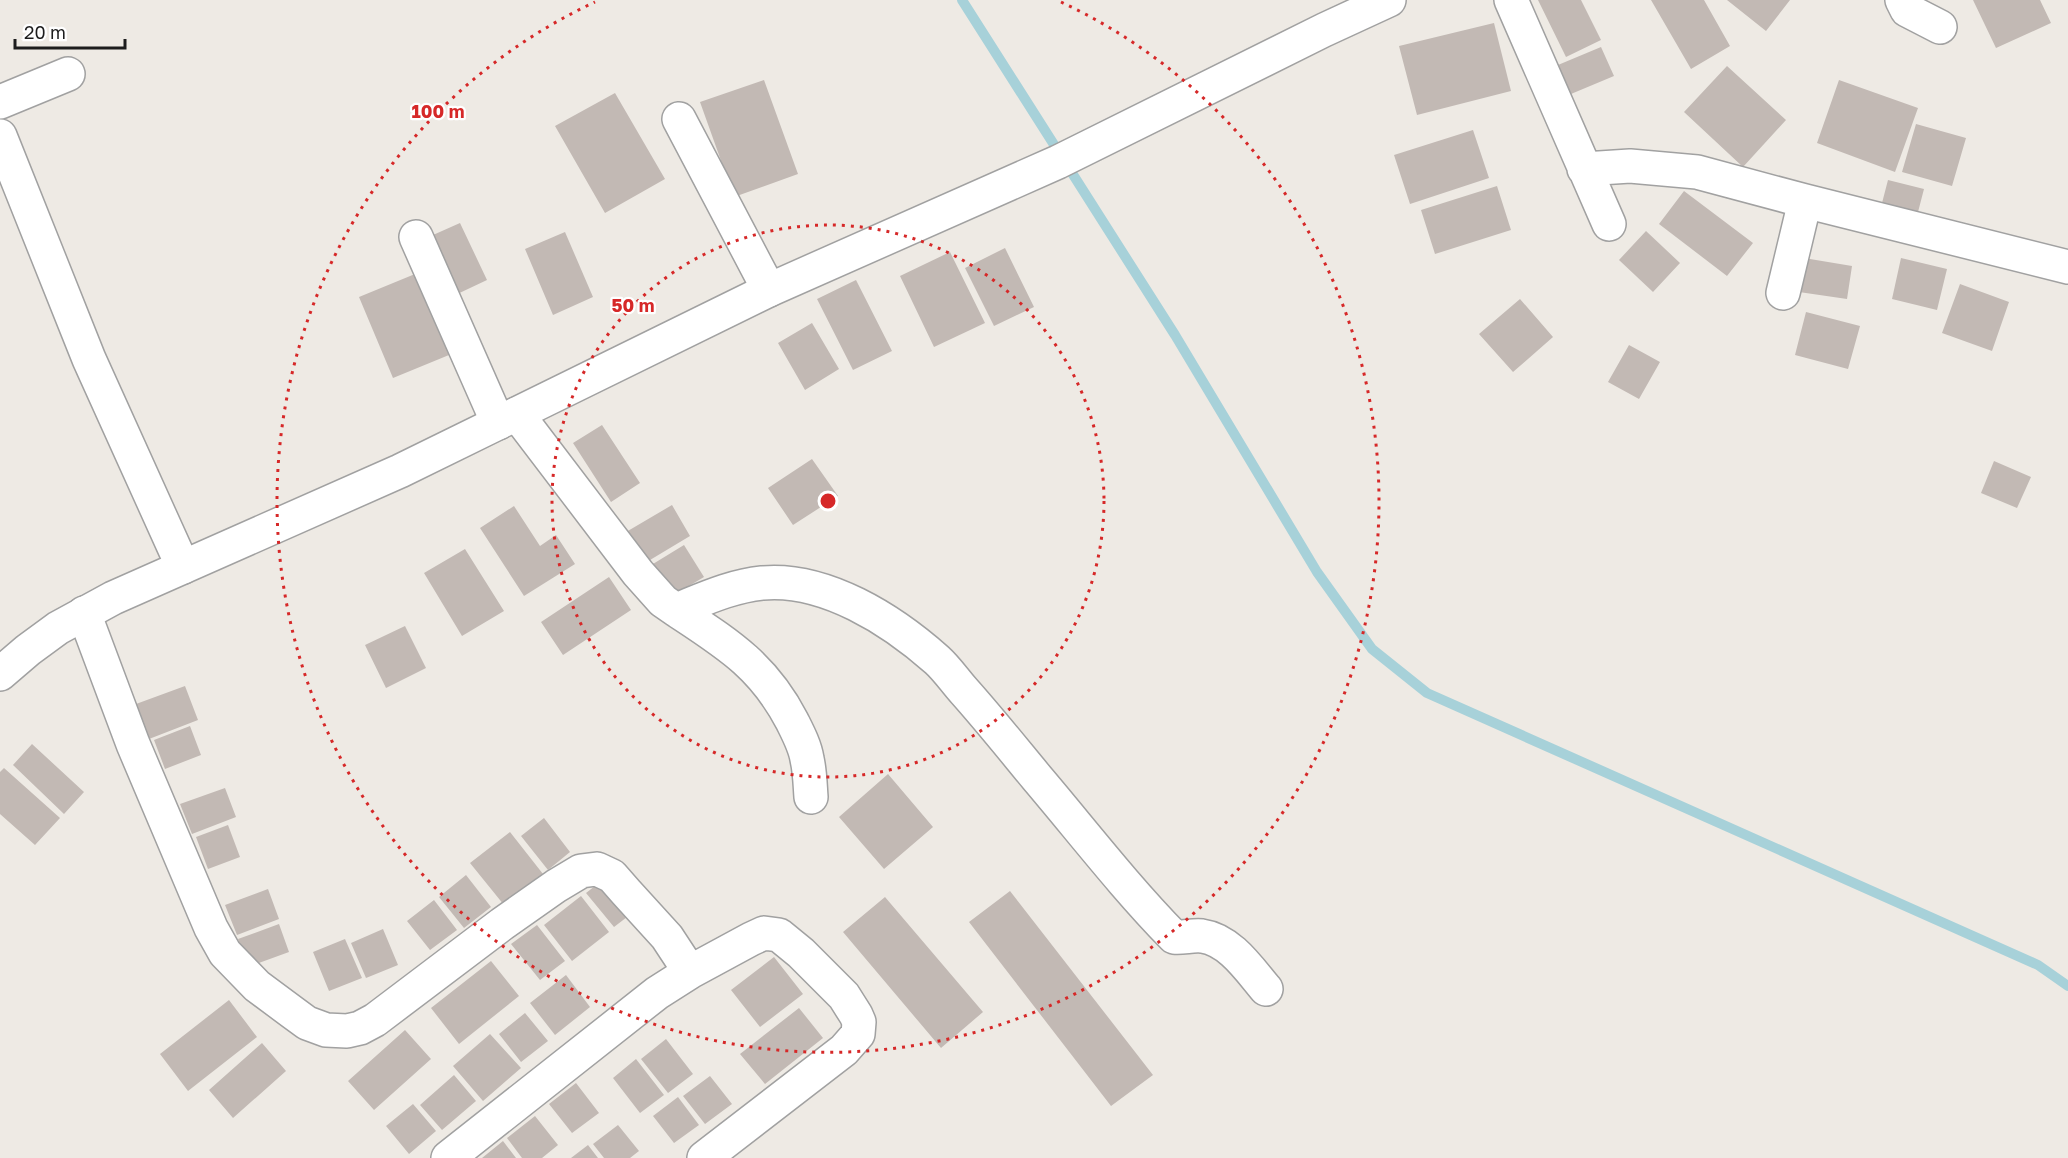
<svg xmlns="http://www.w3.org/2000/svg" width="2068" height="1158" font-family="'Golos Text',sans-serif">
<rect width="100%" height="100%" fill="#eeeae4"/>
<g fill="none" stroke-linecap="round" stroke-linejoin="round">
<path stroke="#a7d1d9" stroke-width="10" d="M962 0 1175 335 1317 572 1372 649 1427 693 2038 965 2068 986"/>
</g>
<path fill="#c2b9b4" d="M1538 0H1581L1601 40 1566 57Z
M1651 0H1704L1730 46 1691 69Z
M1727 0H1790L1766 31Z
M1973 0H2040L2051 23 1996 48Z
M1494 23 1511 91 1417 115 1399 46Z
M1601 47 1614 76 1559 99 1546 70Z
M1727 66 1786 120 1743 167 1684 112Z
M764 80 798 174 734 197 700 102Z
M1839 80 1918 108 1895 172 1817 143Z
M615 93 665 179 605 213 555 126Z
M1916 124 1966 138 1952 186 1902 172Z
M1473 130 1489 178 1410 204 1394 155Z
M1888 180 1924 189 1918 212 1882 203Z
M1497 186 1511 230 1435 254 1421 210Z
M1684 191 1753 243 1727 276 1659 224Z
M460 223 487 280 451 297 424 239Z
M1646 231 1680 263 1653 292 1619 260Z
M565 232 593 297 553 315 525 249Z
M1005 248 1034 307 994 326 965 268Z
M950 252 985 323 934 347 900 276Z
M1804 258 1852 266 1847 299 1799 292Z
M1901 258 1947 269 1937 310 1892 299Z
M415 274 449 355 393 378 359 297Z
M856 280 892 351 853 370 817 299Z
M1960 284 2009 302 1992 351 1942 333Z
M1520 299 1553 337 1513 372 1479 334Z
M1806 312 1860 326 1848 369 1795 355Z
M812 323 839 369 805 390 778 343Z
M1629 345 1660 362 1639 399 1608 382Z
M602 425 640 483 611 502 573 443Z
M812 459 838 496 793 525 768 488Z
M1994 461 2031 477 2017 508 1981 493Z
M672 505 690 536 640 566 621 535Z
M514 506 540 546 556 535 575 564 524 596 480 528Z
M684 545 704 577 667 599 648 567Z
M465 549 504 611 462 636 424 573Z
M609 577 631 610 563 655 541 622Z
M405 626 426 668 386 688 365 645Z
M185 686 198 720 149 739 136 704Z
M190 726 201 755 165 769 154 740Z
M32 744 84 792 64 814 13 765Z
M4 768 60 818 35 845 0 814V772Z
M888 774 933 827 884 869 839 817Z
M225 788 236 817 192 834 180 804Z
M544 818 570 852 548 870 521 836Z
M228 825 240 857 208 869 196 837Z
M510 832 543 874 504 905 470 863Z
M466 875 491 907 464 928 439 897Z
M604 879 631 914 614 927 586 893Z
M268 889 279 919 237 935 225 905Z
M1010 891 1153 1075 1111 1106 969 922Z
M581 896 609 932 572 961 544 925Z
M885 897 983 1012 941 1048 843 932Z
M434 900 457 930 430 950 407 921Z
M279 924 289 952 248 967 238 939Z
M537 925 565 961 540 980 511 944Z
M383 929 398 965 366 978 351 943Z
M345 939 362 978 329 991 313 952Z
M774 957 803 994 760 1027 731 990Z
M491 961 519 996 459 1044 431 1008Z
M566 975 590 1007 555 1035 530 1003Z
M229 1000 257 1037 188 1091 160 1054Z
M799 1008 823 1038 765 1084 740 1054Z
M525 1013 548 1041 521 1062 499 1034Z
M405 1030 431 1059 374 1110 348 1081Z
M490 1034 521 1068 483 1101 453 1066Z
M666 1039 693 1074 668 1093 641 1059Z
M262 1043 286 1071 233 1118 209 1090Z
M636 1059 664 1095 640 1113 613 1078Z
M454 1075 476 1101 442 1130 420 1105Z
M710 1076 732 1104 705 1124 683 1096Z
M576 1083 599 1113 572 1133 549 1104Z
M678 1097 699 1125 674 1143 653 1116Z
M413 1104 436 1131 409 1154 386 1126Z
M535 1116 558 1145 542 1158H522L507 1138Z
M618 1125 639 1151 630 1158H604L593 1144Z
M503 1141 516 1158H482Z
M588 1145 598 1158H571Z"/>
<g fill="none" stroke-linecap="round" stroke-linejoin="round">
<g stroke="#a1a1a1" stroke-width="36">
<path id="minor" d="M1511 0 1609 224
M1902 0 1907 10 1940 27
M0 102 68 74
M679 119 769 290
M0 136 89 359 183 567
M1584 169 1630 166 1697 172 1805 201 2068 267
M416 237 498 423
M1783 293 1805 201
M517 414 638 573 663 601 676 610C704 599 732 586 762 583 825 577 892 620 937 660 947 669 955 681 964 691 989 719 1013 749 1037 778 1082 831 1125 887 1174 937 1183 938 1192 935 1202 936 1230 940 1249 969 1266 989
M676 610C726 643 763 665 792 721 798 733 805 746 807 759 810 772 810 784 811 797
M84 613 133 744 211 928 225 953 257 986 292 1012 307 1023 326 1030 347 1031 360 1028 375 1020 502 924 556 886 581 871 597 869 612 876 626 892 667 937 690 972
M448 1158 657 993 690 972 751 939 764 933 779 935 801 953 844 996 856 1015 859 1022 858 1034 844 1050 704 1158"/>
</g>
<g stroke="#a1a1a1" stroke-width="36">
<path id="tertiary" d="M0 674 28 650 58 628 113 598 400 471 769 290 1058 162 1324 30 1389 0"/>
</g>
<use href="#minor" stroke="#fff" stroke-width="33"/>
<use href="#tertiary" stroke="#fff" stroke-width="33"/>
</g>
<g fill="none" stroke="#d62828" stroke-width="3" stroke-dasharray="3 6">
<circle cx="828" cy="501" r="276"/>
<path d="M1061 2A551 551 0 1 1 595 2"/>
</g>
<circle cx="828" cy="501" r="9" fill="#d62828" stroke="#fff" stroke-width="3"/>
<g font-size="18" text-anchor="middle" font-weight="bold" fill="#d62828" stroke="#fff" stroke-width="4.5" stroke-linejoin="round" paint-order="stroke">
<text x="438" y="118">100 m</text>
<text x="633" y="312">50 m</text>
</g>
<path d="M15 39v9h110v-9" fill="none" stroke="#1d1d1d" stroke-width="3"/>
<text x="24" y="39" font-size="18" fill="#1d1d1d" stroke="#ffffff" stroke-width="4.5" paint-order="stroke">20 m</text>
</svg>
